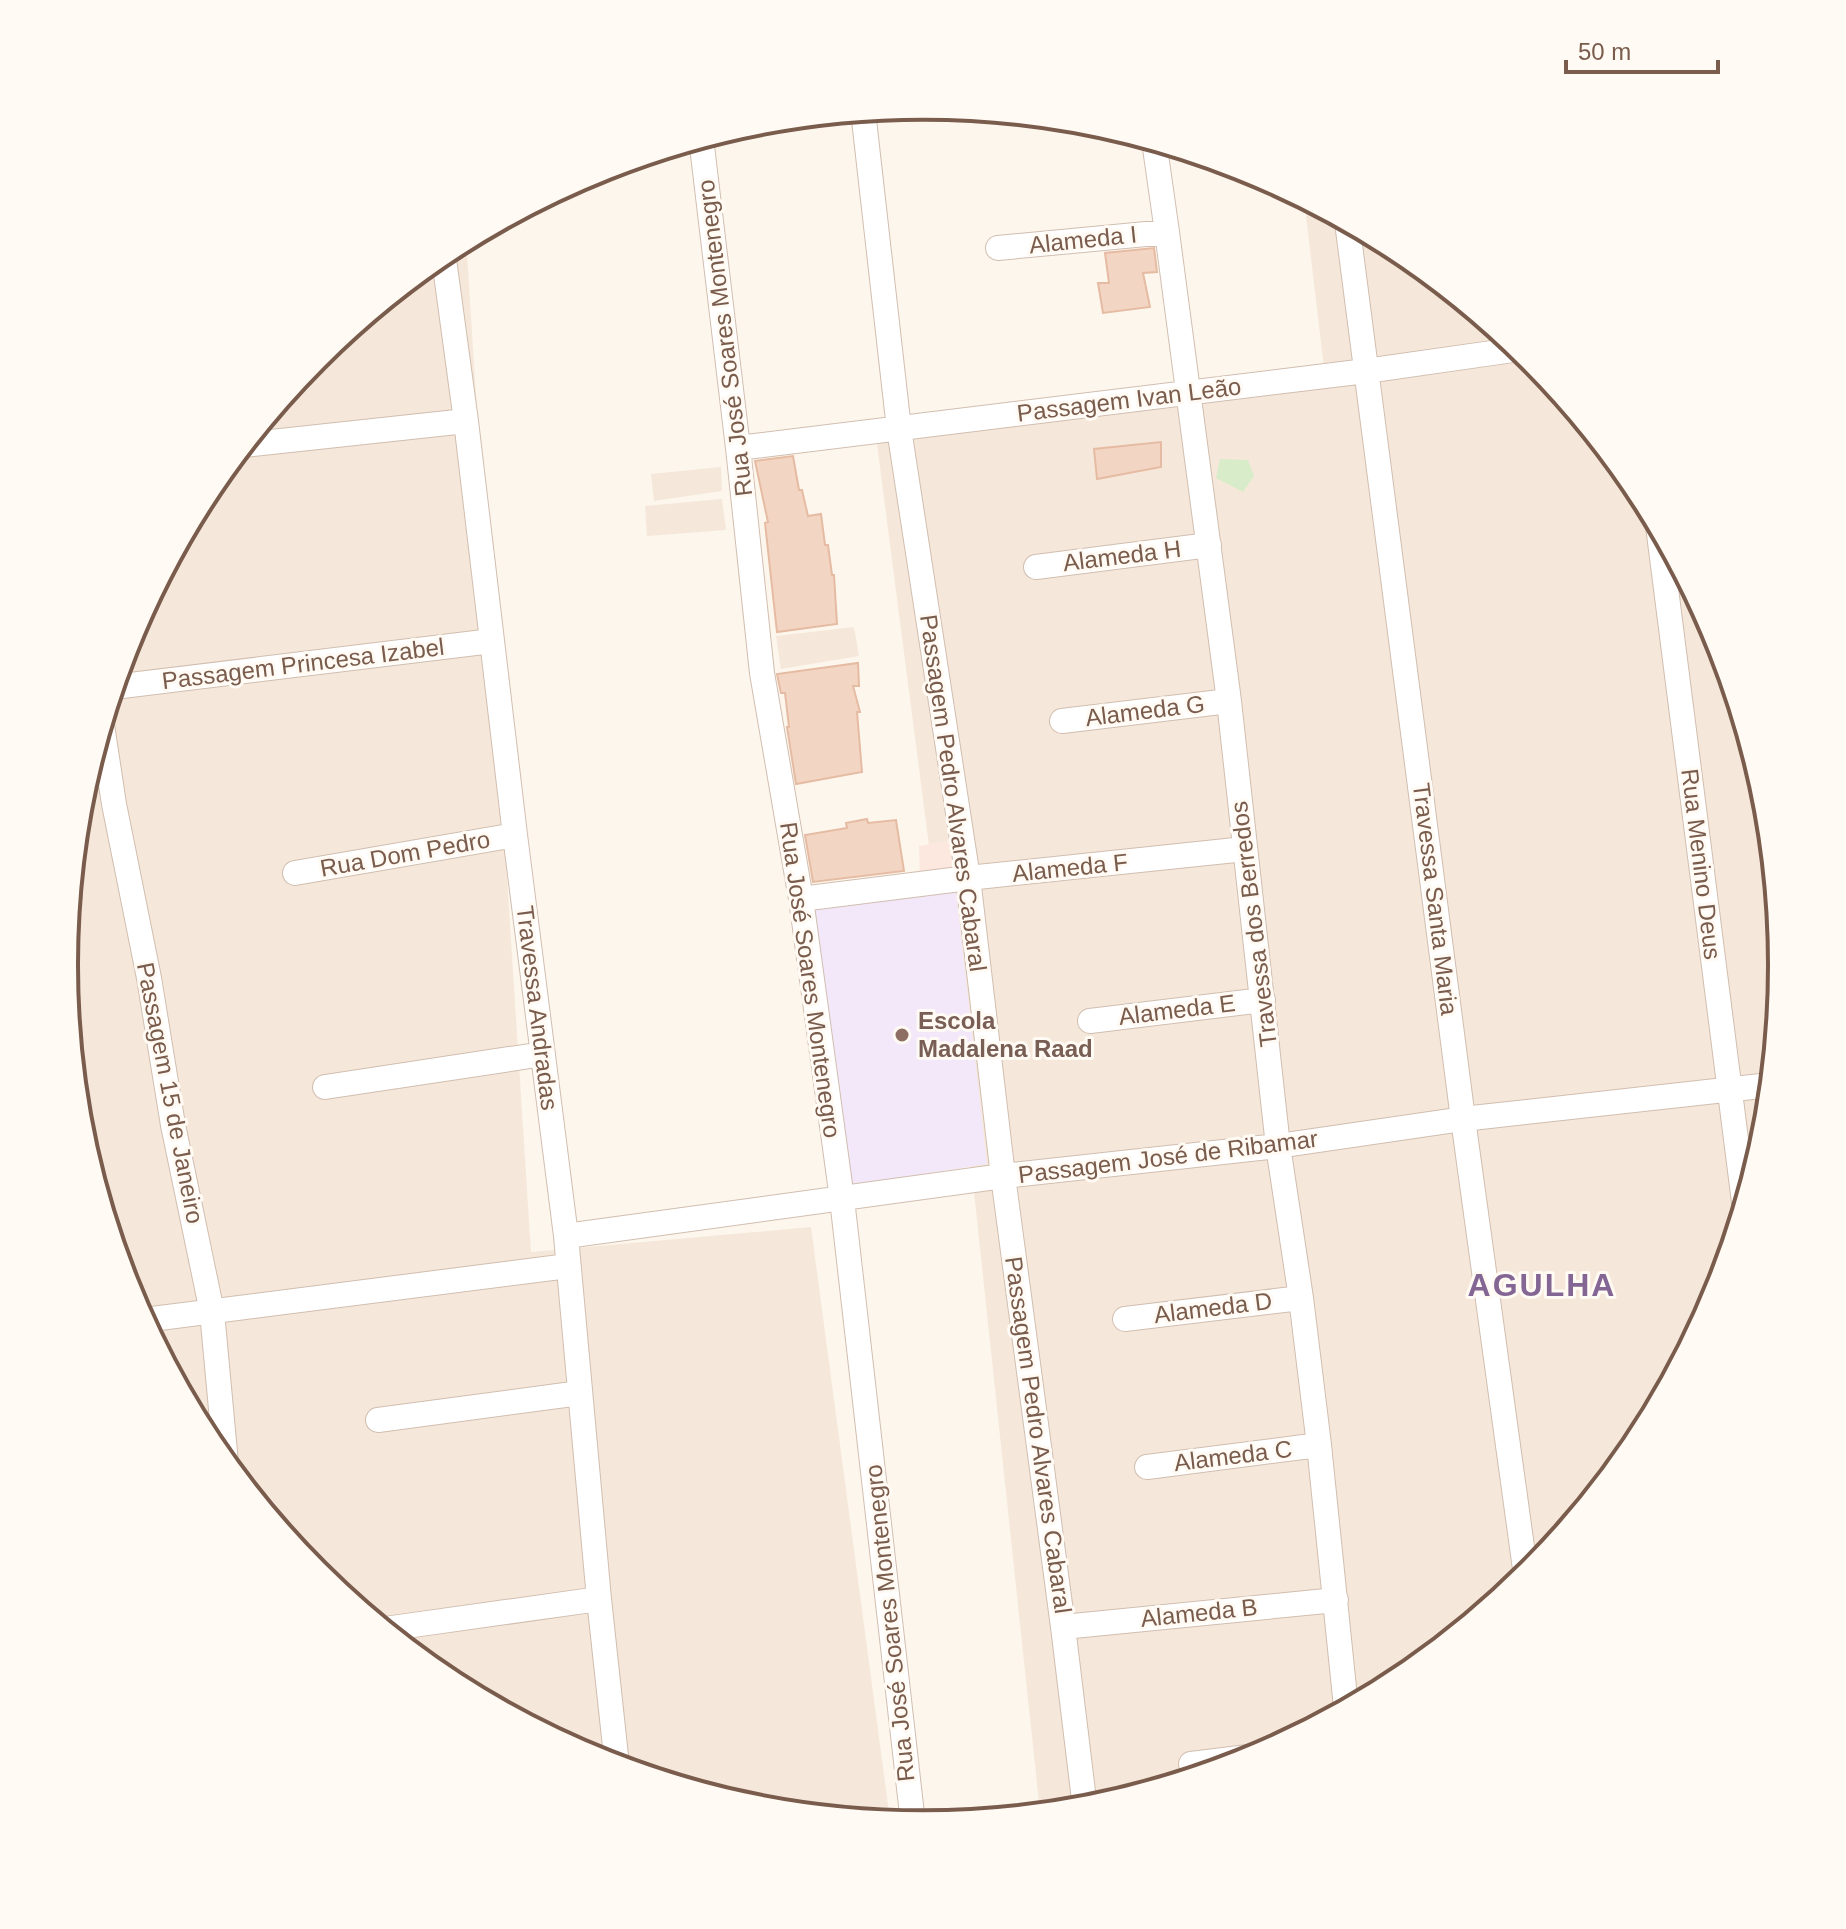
<svg xmlns="http://www.w3.org/2000/svg" width="1846" height="1929" font-family="Helvetica,sans-serif">
<rect width="100%" height="100%" fill="#fdf6ec"/>
<path fill="#f5e8da" d="M1304 199 1401 251 1531 357 1637 488 1717 636 1766 797 1782 965 1765 1133 1716 1294 1637 1442 1530 1572 1400 1679 1251 1758 1090 1807 1040 1812 975 1201 877 444 1326 385Z
M466 239 531 1252 811 1227 890 1820 755 1807 594 1758 445 1678 315 1572 209 1441 129 1293 80 1132 64 964 81 796 130 635 209 487 316 357 446 250Z
M721 467 722 491 654 501 651 474Z
M722 499 726 530 647 536 645 506Z
M854 627 859 656 781 669 776 636Z"/>
<path fill="#fde8e0" d="M955 840 960 872 920 878 919 846Z"/>
<path fill="#f3e8fa" d="M956 892 987 1164 852 1185 814 905Z"/>
<path fill="#d8ecc9" d="M1220 459 1248 460 1254 476 1243 492 1216 478Z"/>
<path fill="#f3d5c3" stroke="#e6bba3" stroke-width="2" d="M1154 248 1157 272 1143 273 1150 307 1103 313 1098 283H1109L1105 253Z
M1161 442V467L1097 479 1094 449Z
M793 456 799 490H802L808 516 821 514 825 545H828L832 575H834L837 624 777 632 765 523 768 522 755 461Z
M858 663 859 686H853L860 712H857L862 772 796 784 787 727H789L785 693H781L777 674Z
M867 819 868 823 896 820 904 871 813 882 805 835 847 828 846 823Z"/>
<g fill="none" stroke-linecap="round" stroke-linejoin="round">
<g stroke="#d1beb0" stroke-width="26">
<path id="minor" d="M863 111 899 429 968 878 1003 1176 1063 1627 1085 1808
M701 138 738 448 762 673 801 899 842 1199 913 1823
M1154 141 1167 232 1229 701 1278 1146 1301 1298 1319 1445 1346 1707
M1347 222 1463 1119 1526 1576
M998 248 1167 232
M443 252 466 421 515 835 566 1236 599 1599 617 1765
M244 445 466 421
M738 448 1366 371 1520 349
M1658 526 1744 1202
M1036 567 1209 545
M114 687 492 641
M1062 721 1229 701
M102 725 114 804 149 978 173 1125 212 1312 226 1463
M295 873 515 835
M801 899 968 878 1245 849
M1090 1021 1263 1000
M325 1087 543 1054
M566 1236 1003 1176 1278 1146 1463 1119 1770 1085
M1125 1319 1301 1298
M144 1320 568 1266
M378 1420 580 1393
M1147 1467 1319 1445
M1063 1627 1336 1600
M385 1629 599 1599
M1191 1764 1256 1756"/>
</g>
<use href="#minor" stroke="#fff" stroke-width="24"/>
</g>
<circle fill="#8d6e63" stroke="#fffaf3" stroke-width="3" cx="902" cy="1035" r="8"/>
<g text-anchor="middle" stroke-width="6" stroke-linejoin="round" paint-order="stroke">
<g font-size="24" fill="#7a5c4d" stroke="#fffaf3">
<text transform="translate(1083 240) rotate(-6)" y="8">Alameda I</text>
<text transform="translate(725 338) rotate(-97)" y="8">Rua José Soares Montenegro</text>
<text transform="translate(1129 400) rotate(-7)" y="8">Passagem Ivan Leão</text>
<text transform="translate(1122 556) rotate(-7)" y="8">Alameda H</text>
<text transform="translate(303 664) rotate(-7)" y="8">Passagem Princesa Izabel</text>
<text transform="translate(1145 711) rotate(-7)" y="8">Alameda G</text>
<text transform="translate(953 793) rotate(82)" y="8">Passagem Pedro Alvares Cabaral</text>
<text transform="translate(405 854) rotate(-10)" y="8">Rua Dom Pedro</text>
<text transform="translate(1701 864) rotate(83)" y="8">Rua Menino Deus</text>
<text transform="translate(1070 868) rotate(-6)" y="8">Alameda F</text>
<text transform="translate(1435 899) rotate(83)" y="8">Travessa Santa Maria</text>
<text transform="translate(1254 924) rotate(-97)" y="8">Travessa dos Berredos</text>
<text transform="translate(810 980) rotate(82)" y="8">Rua José Soares Montenegro</text>
<text transform="translate(537 1008) rotate(83)" y="8">Travessa Andradas</text>
<text transform="translate(1177 1010) rotate(-7)" y="8">Alameda E</text>
<text transform="translate(170 1093) rotate(79)" y="8">Passagem 15 de Janeiro</text>
<text transform="translate(1168 1157) rotate(-7)" y="8">Passagem José de Ribamar</text>
<text transform="translate(1213 1308) rotate(-7)" y="8">Alameda D</text>
<text transform="translate(1038 1435) rotate(82)" y="8">Passagem Pedro Alvares Cabaral</text>
<text transform="translate(1233 1456) rotate(-7)" y="8">Alameda C</text>
<text transform="translate(1199 1613) rotate(-6)" y="8">Alameda B</text>
<text transform="translate(890 1623) rotate(-96)" y="8">Rua José Soares Montenegro</text>
</g>
<g font-size="24" font-weight="bold" fill="#785e54" stroke="#fffaf3" text-anchor="start">
<text x="918" y="1029">Escola<tspan x="918" dy="28">Madalena Raad</tspan></text>
</g>
<g font-size="32" font-weight="bold" letter-spacing="2" fill="#846695" stroke="#fffaf3">
<text x="1542" y="1296">AGULHA</text>
</g>
</g>
<path d="M0 0H1846V1929H0ZM78 965a845 845 0 1 1 1690 0a845 845 0 1 1-1690 0Z" fill="#fffaf3" fill-rule="evenodd"/>
<path fill="none" stroke="#7a5c4d" stroke-width="4" d="M78 965a845 845 0 1 1 1690 0a845 845 0 1 1-1690 0Z"/>
<path d="M1566 60v12h152v-12" fill="none" stroke="#7a5c4d" stroke-width="4"/>
<text x="1578" y="60" font-size="24" fill="#7a5c4d" stroke="#fffaf3" stroke-width="6" paint-order="stroke">50 m</text>
</svg>
